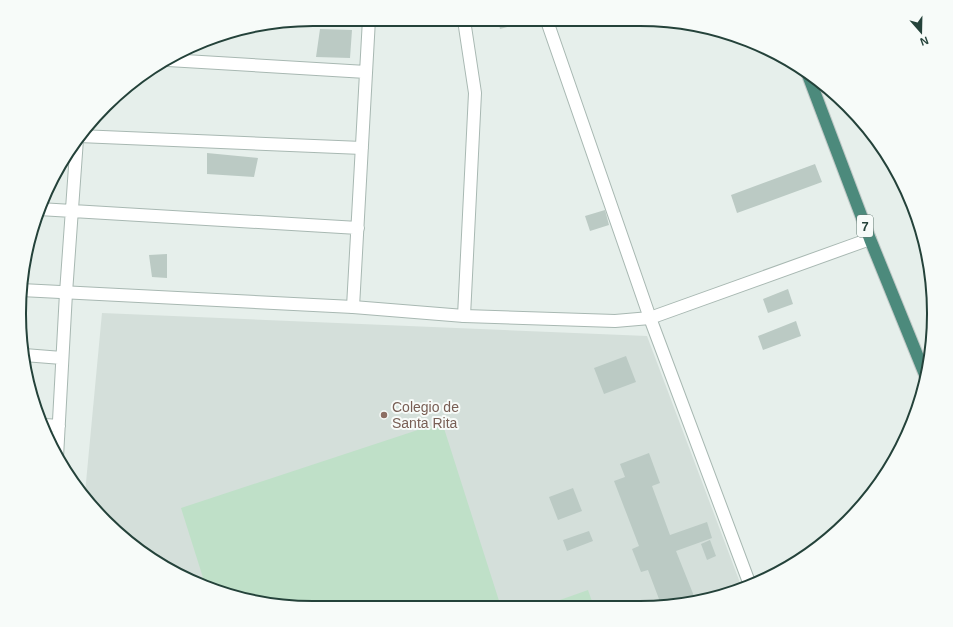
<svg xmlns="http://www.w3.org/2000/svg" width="953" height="627" font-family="Arial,sans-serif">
<rect width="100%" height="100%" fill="#e6efeb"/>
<path fill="#d4dfda" d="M102 313 647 336 742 588 715 598 659 607 275 605 183 578 119 535 85 493Z"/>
<path fill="#bfe0c8" d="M442 422 501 607 275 605 205 584 181 508Z
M588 590 594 607H544L543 606Z"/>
<path fill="#bbcac4" d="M498 20H514L515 25 500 29Z
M320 29 352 30 350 58 316 57Z
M207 153 258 158 254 177 207 174Z
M815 164 822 182 737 213 731 195Z
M605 210 609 225 590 231 585 216Z
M167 254V278L152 277 149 255Z
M788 289 793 304 768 313 763 299Z
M796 321 801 336 763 350 758 336Z
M626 356 636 382 604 394 594 368Z
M649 453 660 483 652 486 670 535 707 522 712 538 676 551 696 601 662 607 648 570 641 572 632 549 639 546 614 481 625 477 620 464Z
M573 488 582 511 558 520 549 497Z
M589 531 593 541 567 551 563 540Z
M710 540 716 556 707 560 701 544Z"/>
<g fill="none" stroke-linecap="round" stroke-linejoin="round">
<g stroke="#a8b8b2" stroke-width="14">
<path id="minor" d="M464 20 475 93 464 316
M547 21 650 318 750 585
M168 60 366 72
M79 136 362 148
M39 209 358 228
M353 307 369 19
M24 355 62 358
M45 425 59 426
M57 457 66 293 77 139"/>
</g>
<g stroke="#a8b8b2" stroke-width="14">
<path id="tertiary" d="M21 290 353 307 464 316 615 321 650 318 870 239"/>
</g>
<g stroke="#c2cac8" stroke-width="14">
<path id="trunk" d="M808 75 870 239 926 377"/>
</g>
<use href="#minor" stroke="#fff" stroke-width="12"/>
<use href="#tertiary" stroke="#fff" stroke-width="12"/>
<use href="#trunk" stroke="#4c8a7c" stroke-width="12"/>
</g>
<circle fill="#8d6e63" stroke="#f7fbf9" stroke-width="1.5" cx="384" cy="415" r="4"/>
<g text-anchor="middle" stroke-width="4" stroke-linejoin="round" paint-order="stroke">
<rect fill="#f7fbf9" stroke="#637a73" stroke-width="1" x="857" y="215" width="16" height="22" rx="3"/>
<g font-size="13" font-weight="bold" fill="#24423a">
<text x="865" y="231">7</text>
</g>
<g font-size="14" fill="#785e54" stroke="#f7fbf9" text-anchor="start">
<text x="392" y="412">Colegio de<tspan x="392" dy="16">Santa Rita</tspan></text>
</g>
</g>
<path d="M0 0H953V627H0ZM313 26H640A287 287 0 0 1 927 313V314A287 287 0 0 1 640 601H313A287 287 0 0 1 26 314V313A287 287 0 0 1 313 26Z" fill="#f7fbf9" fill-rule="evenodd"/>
<path fill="none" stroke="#24423a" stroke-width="2" d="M313 26H640A287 287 0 0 1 927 313V314A287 287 0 0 1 640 601H313A287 287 0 0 1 26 314V313A287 287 0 0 1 313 26Z"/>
<g transform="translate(921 32) rotate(160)" stroke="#f7fbf9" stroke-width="3" paint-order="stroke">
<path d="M0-3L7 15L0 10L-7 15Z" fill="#24423a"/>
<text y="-6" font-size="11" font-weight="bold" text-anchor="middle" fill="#24423a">N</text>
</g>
</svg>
